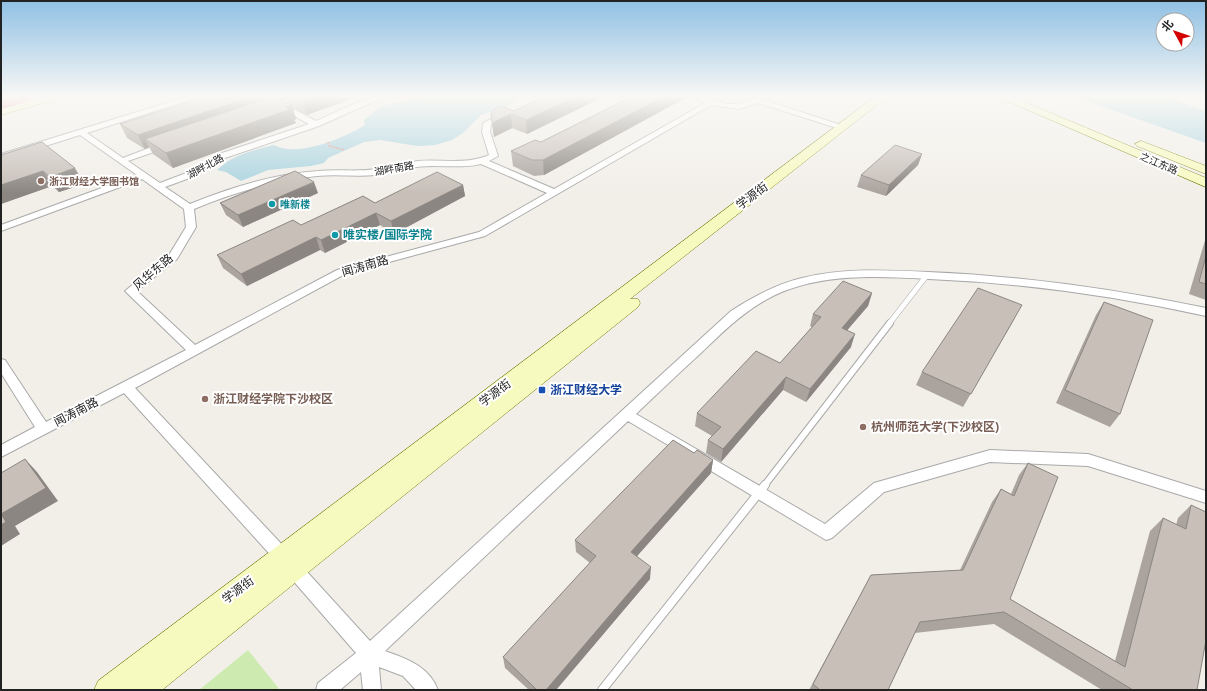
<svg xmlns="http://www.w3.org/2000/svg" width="1207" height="691" font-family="'Noto Sans','Noto Sans SC',sans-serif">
<rect width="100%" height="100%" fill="#f2efe9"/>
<path fill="#cdebb0" d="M248 650 280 690H199Z"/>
<path fill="#aad3df" d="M432 96H521L510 105 481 115 463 133 452 140 435 145 417 146 380 140 364 142 328 158 324 163 311 166 268 170 241 181 226 172 217 170C233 155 253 150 274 145 298 158 344 138 365 125L364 120 381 106Z
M1072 96H1162L1206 111V143Z"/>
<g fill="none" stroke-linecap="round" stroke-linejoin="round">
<g stroke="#a9a9a9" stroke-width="6">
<path id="lane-far2" d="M889 324 927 275"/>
</g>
<g stroke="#a9a9a9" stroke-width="8">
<path id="lane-far1" d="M764 486 890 323"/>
</g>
<g stroke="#a9a9a9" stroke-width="10">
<path id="lane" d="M602 690 765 485"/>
</g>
<g stroke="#a9a9a9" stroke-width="2">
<path id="street" d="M189 96H201L87 133 123 158 162 143H168V147L128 161 160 183 189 172 219 154 309 124 258 96H268L316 121C340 111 363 96 390 96L368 104 319 126 225 158 195 176 165 187 190 204C231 187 274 174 318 171 338 169 357 172 376 169 390 167 404 163 418 161 442 159 466 165 489 155L482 132 483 123 505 112H508V116L491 124 490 132 498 156 489 161 554 189 705 103 694 96C707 96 718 104 731 104 746 105 752 96 764 96L761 99 847 127 840 129 758 103 739 109 711 105 485 236 345 274 135 388 288 551 370 641 731 311C753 297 776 284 802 278 843 268 886 270 928 272 1022 276 1114 289 1206 308V316C1115 296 1022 283 929 279 877 276 820 273 773 296 745 310 724 331 702 352 680 372 658 393 636 414L825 524 874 483 990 450 1088 454 1206 491V503L1088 466 990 462 884 492 832 538 826 540 628 421 385 651C407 659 429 666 438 690H416L403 676 379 667 381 690H363L361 672 340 690H316L318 683 356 653 276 561 124 393 1 457V445L35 427 1 373V359L5 360 46 422 186 350 125 291 169 255 186 227 184 209 142 179 1 231V225L137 175 80 135 1 160V154ZM481 164 547 193 479 232 337 270 195 345 137 291 177 259 196 227 194 209C233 193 274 180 317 176 337 174 356 177 375 175 389 173 403 168 417 167 439 164 460 169 481 164Z"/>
</g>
<g stroke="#707d05" stroke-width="1">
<path id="secondary" d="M46 96H62L61 98 1 115V109Z
M876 96H888L630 299H638L640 303 638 307 162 690H94L98 681Z
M996 96H1010L1206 178V187Z
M1141 141 1206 166V174L1137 146 1135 144Z"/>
</g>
<g stroke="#dc2a67" stroke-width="2">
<path id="highway" d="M16 96H39L37 99 1 108V100Z"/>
</g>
<path stroke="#fa8072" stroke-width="1.5" stroke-dasharray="1.5 1.5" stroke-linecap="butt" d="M328 142 329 146 345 150"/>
<use href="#lane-far2" stroke="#fff" stroke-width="5"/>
<use href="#lane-far1" stroke="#fff" stroke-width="6"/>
<use href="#lane" stroke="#fff" stroke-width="8"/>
<use href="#street" fill="#fff" fill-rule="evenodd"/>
<use href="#secondary" fill="#f7fabf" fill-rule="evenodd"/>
<use href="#highway" fill="#e892a2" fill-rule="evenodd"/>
</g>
<path fill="#aba49e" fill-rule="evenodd" d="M271 96H359L307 115 292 108 296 119 294 120 296 123 173 168 153 154 149 147 145 149 127 138 120 124 268 98 272 97ZM287 99 289 103 283 100Z
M545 96H605L527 134 512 128 494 137 491 113 514 111Z
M633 96H687V97L544 175 534 176 513 166 511 151 541 142Z
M922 154 918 165 886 196 857 187 861 175Z
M1 155 84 184 59 192 52 186 1 204Z
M463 185 465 196 394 234 380 225 325 253 320 250 247 286 223 268 217 255 301 225 375 203Z
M318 193 243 227 226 215 220 203Z
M1206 237V300L1189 294Z
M872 293 868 306 847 330 851 347 806 402 783 390 721 462 706 453 708 440 712 436 695 426 697 413 780 363 812 327 810 326 813 314Z
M1104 302 1120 414 1110 427 1056 403 1096 315Z
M1015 318 963 407 916 385 922 372Z
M1206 424V432L1205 431Z
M694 453 713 460 711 473 637 556 650 579 556 690H529L505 668 503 657 590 563 576 552 575 540Z
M1028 463 1010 599 1115 661 1150 531 1163 518 1176 525 1178 518 1191 505 1197 690H1102L994 624 915 633 888 690H809L871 575 960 570 992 502 1001 489 1011 494 1019 475Z"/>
<path fill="#8b8681" d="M253 96H267L270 105 145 139 149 147 145 149 138 135Z
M278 96H286L287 99 280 101Z
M319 96H359L307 115 303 102Z
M577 96H605L527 134 526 120Z
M665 96H687V97L544 175 543 160Z
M292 105 296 119 294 120 296 123 173 168 166 153Z
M511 114 512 128 494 137 492 123Z
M922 154 918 165 886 196 889 185Z
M75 168 84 184 59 192 50 177Z
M43 171 52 186 1 204V185Z
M314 182 318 193 243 227 238 215Z
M463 185 465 196 394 234 391 221Z
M376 213 380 225 325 253 321 240Z
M316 237 320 250 247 286 241 274Z
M872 293 868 306 838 341 842 328Z
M855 334 851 347 806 402 810 389Z
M786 377 783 390 721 462 723 449Z
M25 459 37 472 58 501 15 526 20 534 1 546V514Z
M713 460 711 473 630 564 631 552Z
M651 567 650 579 556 690H546Z"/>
<path fill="#c7bfb8" stroke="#8b8681" d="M208 96H253L138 135 120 124Z
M274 96 292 105 286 107 291 109 166 153 145 139Z
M291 96H319L303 102Z
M545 96H577L526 120 511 114 492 123 491 113 493 110 501 106 514 111Z
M633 96H665L543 160H532L511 151 535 140 541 142Z
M42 142 75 168 50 177 43 171 1 185V155Z
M895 145 922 154 889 185 861 175Z
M295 171 314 182 238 215 220 203Z
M437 172 463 185 391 221 376 213 321 240 316 237 241 274 217 255 293 220 301 225 363 196 375 203Z
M1206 256V284L1199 282Z
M843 281 872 293 842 328 855 334 810 389 786 377 723 449 708 440 721 427 697 413 756 351 780 363 821 317 813 314Z
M978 288 1022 305 971 394 922 372Z
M1104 302 1153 320 1120 414 1065 390Z
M673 440 694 453 697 450 713 460 631 552 651 567 546 690H537L503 657 596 556 575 540Z
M25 459 46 488 1 514V473Z
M1028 463 1058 477 1010 599 1125 667 1163 518 1186 529 1191 505 1206 512V640L1197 690H1133L1004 612 920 622 888 690H820L813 684 871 575 963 570 1001 489 1014 496Z
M1 514 6 522 1 525Z"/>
<linearGradient id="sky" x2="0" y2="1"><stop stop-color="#8fc0e4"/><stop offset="0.5" stop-color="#f9f8f5"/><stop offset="1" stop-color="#f9f8f5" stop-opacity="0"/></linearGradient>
<rect width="1207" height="193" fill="url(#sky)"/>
<g fill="#8d6e63" stroke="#fff" stroke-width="1.5">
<circle cx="41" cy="181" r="4"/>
<circle cx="205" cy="399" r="4"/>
<circle cx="863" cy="427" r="4"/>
</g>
<g fill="#0f9aa8" stroke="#fff" stroke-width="1.5">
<circle cx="272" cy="204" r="4"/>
<circle cx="335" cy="235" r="4"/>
</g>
<rect fill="#1a4fb4" stroke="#fff" stroke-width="1.5" x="538" y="386" width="8" height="8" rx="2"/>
<g text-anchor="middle" stroke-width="4" stroke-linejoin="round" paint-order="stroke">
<g font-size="10" fill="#222" stroke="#fff">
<text transform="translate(1159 163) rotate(23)" y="4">之江东路</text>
<text transform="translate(205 166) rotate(-28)" y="4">湖畔北路</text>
<text transform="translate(394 168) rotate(-10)" y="4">湖畔南路</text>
</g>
<g font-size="10" font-weight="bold" fill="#785e54" stroke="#fff" text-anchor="start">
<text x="49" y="185">浙江财经大学图书馆</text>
</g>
<g font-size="10" font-weight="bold" fill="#0d838f" stroke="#fff" text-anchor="start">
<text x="280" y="208">唯新楼</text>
</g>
<g font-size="12" fill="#222" stroke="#fff">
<text transform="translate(752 196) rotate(-37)" y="4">学源街</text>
<text transform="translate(365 266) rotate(-16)" y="4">闻涛南路</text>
<text transform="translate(153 272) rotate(-41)" y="4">风华东路</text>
<text transform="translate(495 393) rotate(-37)" y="4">学源街</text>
<text transform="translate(76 412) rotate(-27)" y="4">闻涛南路</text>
<text transform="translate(238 590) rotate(-37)" y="4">学源街</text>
</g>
<g font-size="12" font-weight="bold" fill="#0d838f" stroke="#fff" text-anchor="start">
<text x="343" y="239">唯实楼/国际学院</text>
</g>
<g font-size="12" font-weight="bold" fill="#164399" stroke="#fff" text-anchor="start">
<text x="550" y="394">浙江财经大学</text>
</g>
<g font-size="12" font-weight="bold" fill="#785e54" stroke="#fff" text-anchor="start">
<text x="213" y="403">浙江财经学院下沙校区</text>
<text x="871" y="431">杭州师范大学(下沙校区)</text>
</g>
</g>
<rect width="1207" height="691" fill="none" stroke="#222222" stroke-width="4"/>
<g transform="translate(1175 32) rotate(310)"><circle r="19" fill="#ffffff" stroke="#a7a7a7"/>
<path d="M0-3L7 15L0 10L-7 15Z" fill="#d40000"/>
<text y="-6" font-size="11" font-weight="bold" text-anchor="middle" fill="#222222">北</text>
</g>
</svg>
